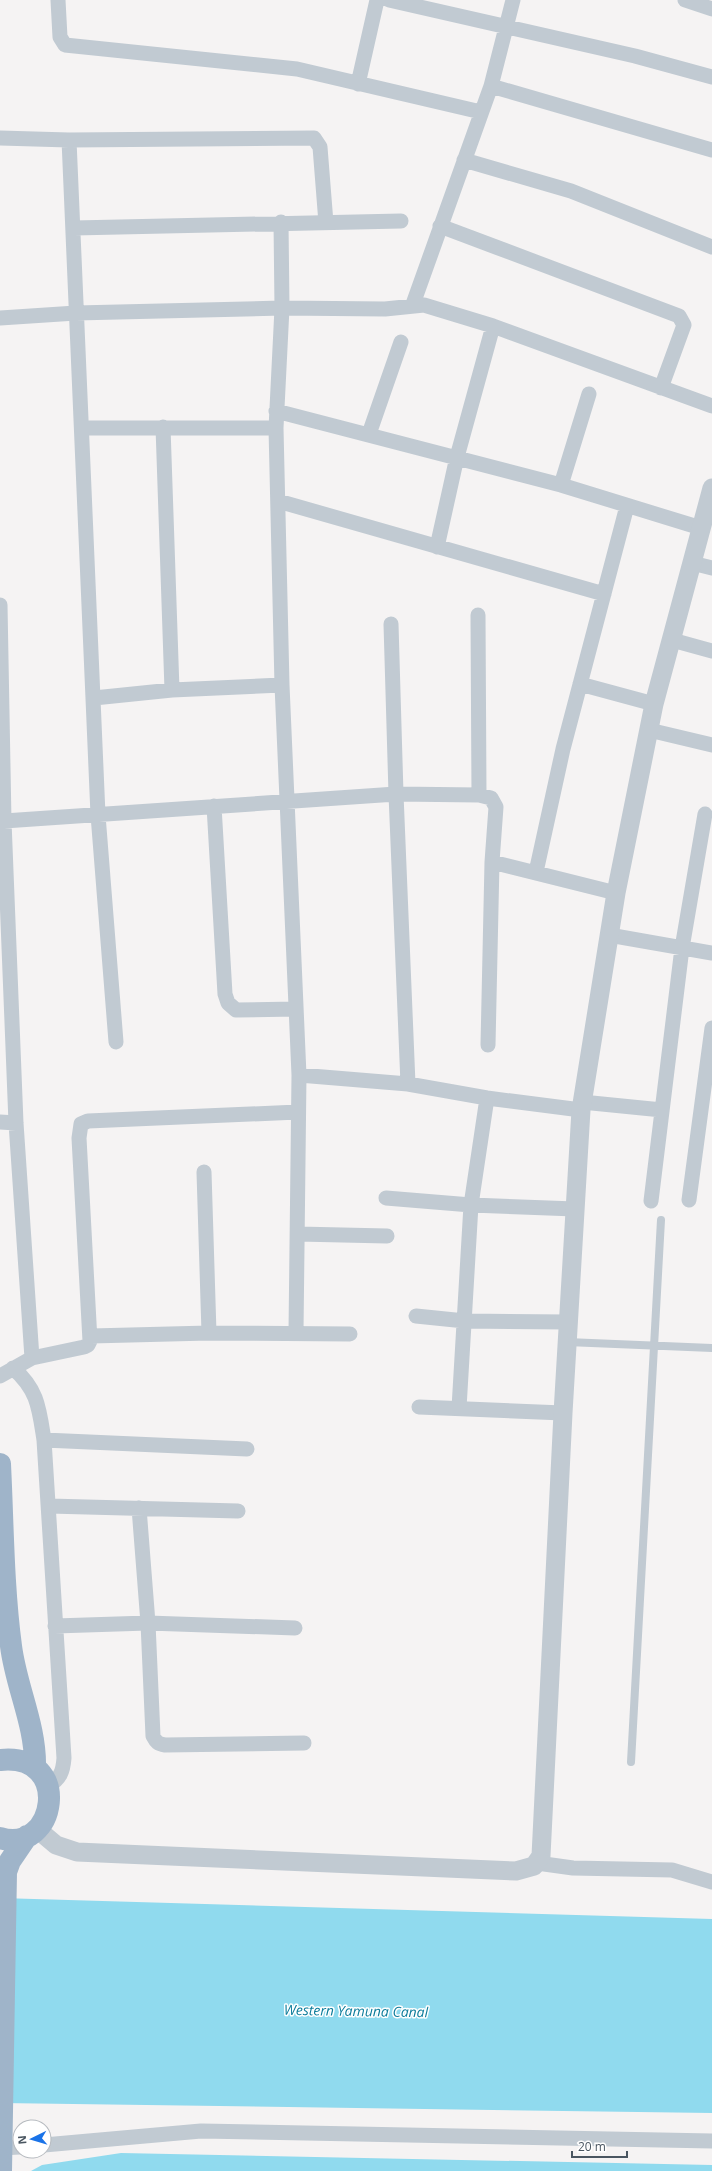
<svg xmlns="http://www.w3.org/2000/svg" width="712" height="2171" font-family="'Open Sans',sans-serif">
<rect width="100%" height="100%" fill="#f5f3f3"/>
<path fill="#90daee" d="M0 1898 712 1919V2113L0 2103Z
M121 2153 712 2165V2171H31L42 2165Z"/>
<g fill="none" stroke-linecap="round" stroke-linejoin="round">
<path stroke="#c1cad2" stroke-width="8" d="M567 1342 712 1348
M631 1762 661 1220"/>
<path stroke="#c1cad2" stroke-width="15" d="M58 0 60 37 65 45 297 69 481 112
M389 0 635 56 712 77
M685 0 712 9
M358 84 377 0
M491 86 712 150
M0 138 69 140 314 138 320 147 326 223
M69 140 98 815 116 1042
M464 160 571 191 712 247
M281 222 282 308 276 428 282 685 299 1075 296 1332
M440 226 679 316 684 325 661 388
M74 228 401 221
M413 304 491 86 513 0
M0 318 76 313 282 308 385 309 424 305 493 326 712 406
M276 411 561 485 701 528
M163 427 172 690
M83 428H276
M369 434 401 342
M561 485 589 394
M278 501 604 594
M437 547 457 457 493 326
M692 563 712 568
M0 605 4 821 16 1123 32 1358
M478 615 479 795
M391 624 396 794 408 1084
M672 640 712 651
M580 684 654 704
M94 698 172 690 282 685
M649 730 712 745
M214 806 225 994 228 1003 236 1010 296 1009
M4 821 396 794 479 795 491 798 496 807 492 862 488 1045
M492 862 616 893
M536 872 563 749 627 506
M609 935 712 953
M299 1075 408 1084 487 1098 581 1110
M582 1102 662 1110
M0 1122 16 1123
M204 1172 209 1333
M386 1198 471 1205 575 1209
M689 1200 712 1028
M651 1201 682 948 705 814
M298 1234 387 1236
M416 1316 465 1321 568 1322
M91 1336 209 1333 350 1334
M13 1368C38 1390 39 1408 44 1440L64 1758C63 1772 60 1779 48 1786
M0 1376 32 1358 84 1347 88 1345 90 1341 79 1138 81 1124 88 1121 298 1112
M419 1407 563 1413
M459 1408 471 1205 487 1098
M44 1440 247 1449
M49 1506 238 1511
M139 1508 148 1623 153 1736C156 1742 158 1744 165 1745L304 1743
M55 1626 148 1623 295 1628
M537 1863 573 1868 672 1870 712 1882
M44 2145 201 2131 712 2141
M0 2148 20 2147"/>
<path stroke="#c1cad2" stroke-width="19" d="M37 1829 56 1845 77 1852 516 1871 534 1866 541 1856 563 1413 581 1110 616 893 654 704 712 488"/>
<path stroke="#9fb4c9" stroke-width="22" d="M0 1464C3 1524 3 1586 11 1646 16 1687 36 1725 35 1767
M0 1760C74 1752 56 1856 0 1838
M1 2171 6 1872 10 1861 27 1836"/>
</g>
<g text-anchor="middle" stroke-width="3" stroke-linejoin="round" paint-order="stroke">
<g font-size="14" font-style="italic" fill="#0c7c9b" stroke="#fff">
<text transform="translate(356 2011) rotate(1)" y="5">Western Yamuna Canal</text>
</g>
</g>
<g transform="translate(32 2139) rotate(265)"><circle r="19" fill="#ffffff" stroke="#b7bbc0"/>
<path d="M0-3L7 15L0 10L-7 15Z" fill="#1a73e8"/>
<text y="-6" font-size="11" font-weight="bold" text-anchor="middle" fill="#4a5661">N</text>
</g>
<path d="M572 2151v6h55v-6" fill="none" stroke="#4a5661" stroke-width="2"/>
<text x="578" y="2151" font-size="12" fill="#4a5661" stroke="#ffffff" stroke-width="3" paint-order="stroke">20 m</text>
</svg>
